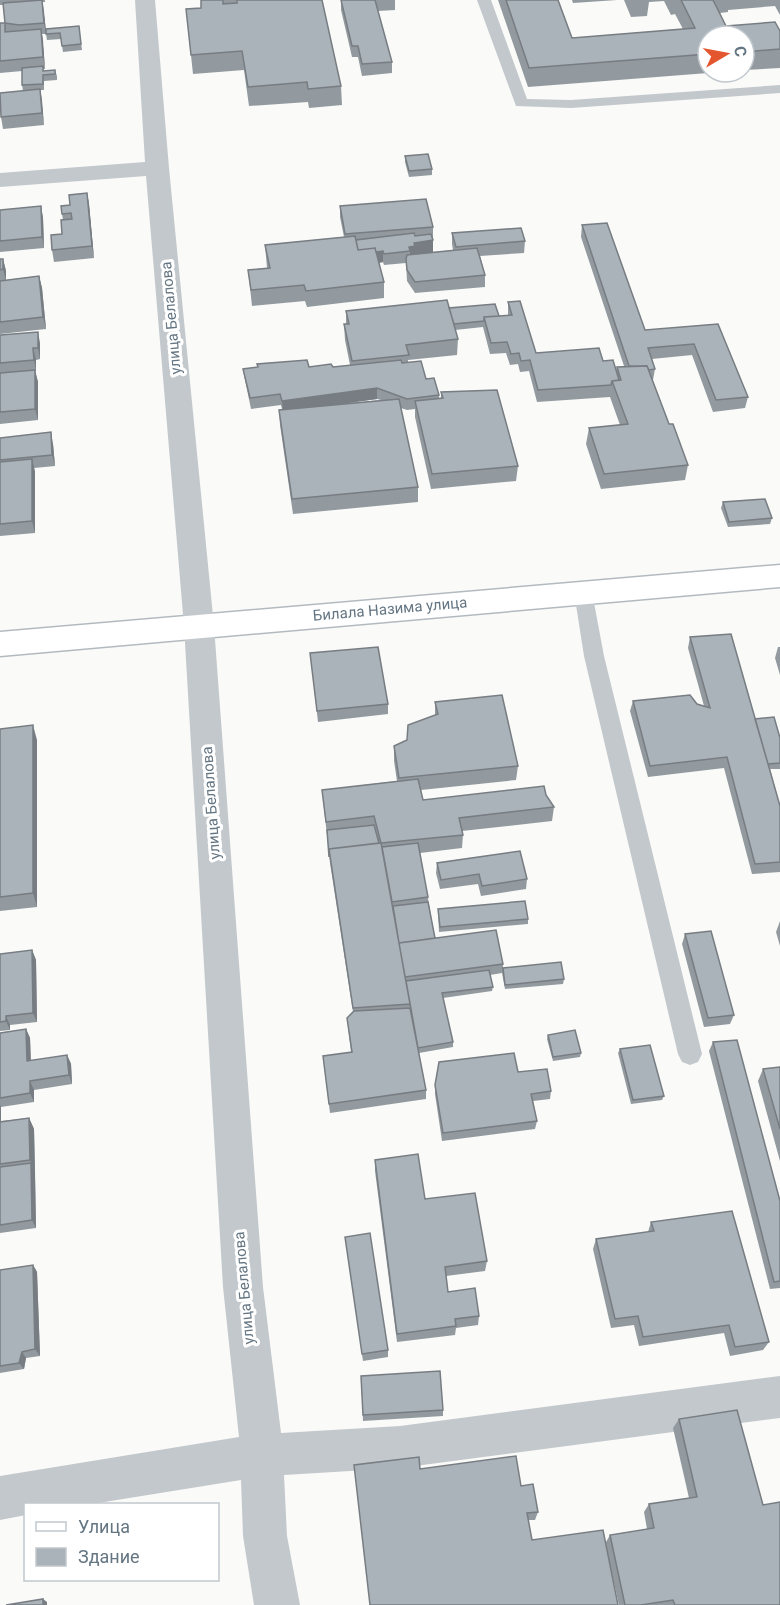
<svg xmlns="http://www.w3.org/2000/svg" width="780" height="1605" font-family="Roboto,sans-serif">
<rect width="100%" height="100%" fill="#fafaf8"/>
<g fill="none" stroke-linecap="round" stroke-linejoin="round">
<g stroke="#b3babf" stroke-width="3">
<path id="secondary" d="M780 565V587L0 656V632Z"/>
</g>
<path fill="#c3c8cc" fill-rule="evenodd" d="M477 0H491L527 99 571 100 780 85V93L571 108 516 106Z
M583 585 590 587 592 592 604 656 702 1054 698 1062 690 1065 682 1062 678 1054 584 656 574 592 576 587Z"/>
<path fill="#c3c8cc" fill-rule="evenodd" d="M135 0H155L169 168 214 626 263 1287 281 1433 400 1426 780 1376V1418L400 1468 284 1475 287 1536 300 1605H254L243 1536 241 1480 92 1504H26V1515L0 1520V1476L239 1437 223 1287 184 626 146 176 0 187V173L145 162Z"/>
<use href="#secondary" fill="#fff" fill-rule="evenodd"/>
</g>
<path fill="#929a9f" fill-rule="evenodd" d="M0 0H45V2H42L46 29 79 26 82 50 63 52 61 39 47 40 46 34H42L45 69H43L44 71 55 70 57 76V80L44 81V90H40L44 125 3 129 1 117 23 91 22 85V71L0 73V23H5L4 5H0Z
M201 0H322L341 86 342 105 309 108 308 102 249 106 244 70 193 74 186 9 201 8Z
M341 0H395V10L378 11 392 62V73L362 76 358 57H352L341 10Z
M498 0H558L572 38 683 29 675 14 671 15 664 1 649 2 647 16 631 17 624 0H780V15L775 6 728 10V12L720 13 726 26 780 31V68L744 70V36H708V72H721L528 87Z
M572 0H617L573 3Z
M405 156 432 169V175L409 177 405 162Z
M87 193 89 204 94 258 54 262 52 250 62 234 63 220 62 214 70 205Z
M41 206 43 218 44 248 0 252V210Z
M340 206 433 227V252L417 254 453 250 452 244V233L525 241 524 253 480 256 485 275V287L415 293 407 281 406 263 384 265 383 262 379 263 384 282V298L307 307 305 301 252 306 248 270 267 268 265 245 344 237 340 217Z
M582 225 645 330 718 324 748 397 745 408 713 412 692 355 652 359 655 369 653 380V381L669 424 688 465 685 480 601 489 586 444 589 428 620 425 610 397 537 402 529 371 520 372 518 364 510 365 506 353 490 354 483 327 455 330 458 339 457 355 408 360V363L426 379 439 395V399H441V392L518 466 516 481 431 489 415 417V409L407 410 401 408 418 487V502L293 514 280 425 279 410 282 409 281 405 251 409 245 380 243 369 309 367H333L350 365 345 340 344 324H346V311L449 308 499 316 508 315V302L536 353 603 361 616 370 617 367 624 366 581 237ZM377 399 381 400 348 403Z
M0 259H3L6 271V280L39 276 42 288 46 329 0 334Z
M0 335 40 343V359L36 360V371H35L38 382V420L0 424Z
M0 438 53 444 55 466 34 468 35 533 0 536Z
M723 502 772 518 770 524 728 527 721 508Z
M690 637 755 719 780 738V769H770L780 806V872L752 874 724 768 648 777 630 711 633 701 697 704 704 706 688 648Z
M778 647H780V675L775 658Z
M310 653 388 704V714L318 722Z
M435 702 518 766 516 780 421 790 423 800 546 795 554 807 552 821 462 831 463 835 462 848 420 853 435 938 503 964V968L564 979 563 984 505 989 502 973 490 975 493 987 492 991 443 998 453 1042V1047L419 1053 426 1090V1099L330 1113 324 1065 351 1052 347 1018 353 1012 330 863 322 790 397 781 394 761V746L407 740 435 715Z
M0 729 37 740V907L0 911Z
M437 863 527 879 526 889 481 896 478 884 440 889 436 873Z
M438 909 528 919V924L439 932Z
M780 921V946L776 932Z
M685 934 734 1015 730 1024 704 1027 682 944Z
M32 950 36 960 37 1022 10 1025V1030L0 1031V954Z
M26 1029 30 1038 31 1061 67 1055 71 1064 72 1084 34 1090V1102L1 1107V1121L29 1118 34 1129 36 1228 0 1233V1033Z
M548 1035 581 1053 580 1057 553 1061 547 1039Z
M713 1042 780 1201V1288L770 1289 709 1051Z
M620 1049 664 1096 662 1100 631 1104 618 1053Z
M780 1067V1161L758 1081 763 1069Z
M518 1072 551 1091 550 1099 533 1101 537 1121 535 1129 442 1141 435 1094V1085Z
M375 1160 425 1199 487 1261 485 1271 446 1276 448 1292 479 1316 478 1325 456 1328 455 1335 397 1342 375 1171Z
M651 1222 769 1342 763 1350 730 1356 724 1333 639 1346 634 1325 611 1328 593 1249 596 1239 648 1232Z
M345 1237 388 1350V1357L363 1361Z
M33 1265 37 1272 40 1356 26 1358 24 1369 0 1373V1270Z
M361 1376 443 1410V1416L363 1421Z
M679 1419 780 1605H619L608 1556 618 1605 420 1469 521 1486 538 1512 535 1520H528L532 1540 606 1542 610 1535 647 1529 644 1512 649 1504 689 1498 673 1428Z"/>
<path fill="#777d82" d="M42 0 44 11 46 34 44 23Z
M41 29 43 40 45 69 43 57Z
M40 89 42 100 44 125 42 113Z
M87 193 89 204 94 258 92 246Z
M41 206 43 218 44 248 42 237Z
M433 240V252L415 254 410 259V251L409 247 414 243Z
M383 251V262L359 266 358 254Z
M3 259 6 271V281L3 269Z
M39 276 42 288 46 329 43 317Z
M38 332 40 343V359L38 348Z
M33 348 36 360V371L34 360Z
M35 370 38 382V420L35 409Z
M377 388V399L283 412 282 401Z
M51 432 53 444 55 466 52 455Z
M32 459 35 471V533L32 521Z
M33 725 37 740V907L33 893Z
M32 950 36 960 37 1022 33 1013Z
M6 1016 10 1025V1030L6 1021Z
M26 1029 30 1038 31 1070 27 1061Z
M67 1055 71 1064 72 1084 69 1075Z
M30 1081 34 1090V1102L30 1093Z
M0 1104 1 1107V1133L0 1131Z
M29 1118 34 1129 35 1171 30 1160Z
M31 1163 35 1171 36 1228 32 1220Z
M33 1265 37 1272 40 1356 35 1349Z
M22 1352 26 1358 24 1369 19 1363Z
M43 1599 47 1602V1605H43Z"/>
<path fill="#aab3b9" stroke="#777d82" stroke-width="1.5" d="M42 0 44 23 19 25 5 23 3 3Z
M201 0H223V4L237 3V0H322L341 86 308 89 307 82 248 87 242 51 191 55 186 9 201 8Z
M341 0H375L392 62 362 64 358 46H352Z
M506 0H558L572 38 695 28 681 0H713L726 26 775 22 780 31V49L744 52V36H708V54L529 68Z
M0 23H5V32L41 29 43 57 0 61Z
M79 26 81 44 62 46 60 33 46 34V29Z
M43 66V71L55 70V74L43 75V84L22 85V68Z
M40 89 42 113 1 117 0 93Z
M428 154 432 169 409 171 405 156Z
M87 193 92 246 52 250 51 235 62 234 61 220 72 219 71 213 62 214 61 206 70 205 69 195Z
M426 199 433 227 345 234 340 206Z
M41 206 42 237 0 241V210Z
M607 223 645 330 718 324 748 397 716 400 694 344 648 348 655 369 649 370 647 366H629L582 225Z
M521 228 525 241 456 247 452 233Z
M414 233 415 236 431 234 433 240 414 243 415 246 409 247 410 251 384 254 383 251 376 252 375 248 358 250 356 240Z
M355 236 358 250 375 248 384 282 306 291 304 285 251 290 248 270 270 268 265 245Z
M477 248 485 275 415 282 407 270 406 259 407 255Z
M0 259H3V269L0 270Z
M39 276 43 317 0 322V281Z
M447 300 458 339 406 345 409 355 352 361 344 324H349L346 311Z
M520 301 536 353 599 348 603 361 613 360 619 380 612 381 611 385 538 390 530 360 521 361 519 353 511 354 507 342 491 343 484 317 512 315 508 302Z
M495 304 499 316 484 317V321L454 324 449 308Z
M38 332V348H33L34 360 0 363V335Z
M307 360 309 367 331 364 333 367 401 360 402 363 421 361 426 379 434 378 439 395 407 399 377 388 282 401 280 394 250 398 243 369 258 367 257 364Z
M647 366 669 424H673L688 465 604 474 589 428 628 424 612 381 621 380 617 367Z
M35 370V409L0 412V373Z
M497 390 518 466 432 474 415 401 443 398 441 392Z
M399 399 418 487 292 499 279 410Z
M51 432 52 455 0 460V438Z
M32 459V521L0 524V462Z
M765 499 772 518 729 522 723 502Z
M731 634 780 806V862L755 864 727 757 650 766 633 701 690 695 697 704 710 708 690 637Z
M378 647 388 704 317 711 310 653Z
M502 695 518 766 399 778 394 746 407 740 408 725 438 714 435 702Z
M774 717 780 738V763L768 764 755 719Z
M33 725V893L0 897V729Z
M418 779 423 800 544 786 546 795 554 807 459 818 463 835 381 843 374 816 326 822 322 790Z
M374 825 379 843 329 849V857L327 830Z
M381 843 410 1004 353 1008 329 849Z
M418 843 428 897 392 902 382 847Z
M520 851 527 879 482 886 479 874 441 880 437 863Z
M525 901 528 919 440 927 438 909Z
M428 902 435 938 399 943 393 906Z
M496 930 503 964 405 977 399 943Z
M711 931 734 1015 708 1018 685 934Z
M32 950 33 1013 6 1016V1021L0 1022V954Z
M561 962 564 979 505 985 503 968Z
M489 970 493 987 442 993 453 1042 418 1048 406 981Z
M410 1008 426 1090 329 1104 323 1056 352 1052 347 1018 354 1011Z
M26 1029 27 1061 67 1055 69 1075 30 1081V1093L0 1098V1033Z
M575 1030 581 1053 553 1057 548 1035Z
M737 1040 780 1201V1281L774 1282 713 1042Z
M650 1045 664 1096 633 1100 620 1049Z
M514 1053 518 1072 547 1069 551 1091 531 1094 537 1121 443 1133 435 1085 439 1062Z
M780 1067V1129L763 1069Z
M29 1118 30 1160 0 1164V1122Z
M418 1154 425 1199 475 1193 487 1261 445 1267 448 1292 475 1288 479 1316 455 1319 456 1326 397 1334 375 1160Z
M31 1163 32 1220 0 1225V1167Z
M732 1211 769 1342 735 1347 729 1325 643 1337 638 1316 615 1319 596 1239 654 1231 651 1222Z
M370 1233 388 1350 362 1354 345 1237Z
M33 1265 35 1349 22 1352 19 1363 0 1366V1270Z
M440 1371 443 1410 363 1415 361 1376Z
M737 1410 763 1505 780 1502V1605H675L673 1600 641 1605H625L610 1535 654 1528 649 1504 697 1497 679 1419Z
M516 1456 521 1486 533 1484 538 1512 527 1513 532 1540 603 1530 618 1605H370L354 1465 419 1457 420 1469Z
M43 1599V1605H6Z"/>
<g text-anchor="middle" stroke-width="6" stroke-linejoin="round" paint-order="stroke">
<g font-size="15" fill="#657683" stroke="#fff">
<text transform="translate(171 318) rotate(-95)" y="5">улица Белалова</text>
<text transform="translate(390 609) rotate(-5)" y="5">Билала Назима улица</text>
<text transform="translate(211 803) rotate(-94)" y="5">улица Белалова</text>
<text transform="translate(244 1288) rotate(-95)" y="5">улица Белалова</text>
</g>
</g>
<rect x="24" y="1503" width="195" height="78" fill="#ffffff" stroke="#c1c8cd" stroke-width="1.5"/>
<rect x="36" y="1522" width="30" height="9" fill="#ffffff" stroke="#c1c8cd" stroke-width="1.5"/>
<text x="78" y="1533" font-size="18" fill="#657683">Улица</text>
<rect x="36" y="1548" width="30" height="18" fill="#aab3b9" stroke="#c1c8cd" stroke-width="1.5"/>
<text x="78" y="1563" font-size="18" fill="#657683">Здание</text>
<g transform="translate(726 54) rotate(80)"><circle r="28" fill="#ffffff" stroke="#c1c8cd" stroke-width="1.5"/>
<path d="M0-4.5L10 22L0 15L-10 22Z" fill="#e4572e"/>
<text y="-9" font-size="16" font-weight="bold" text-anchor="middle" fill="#657683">С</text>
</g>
</svg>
